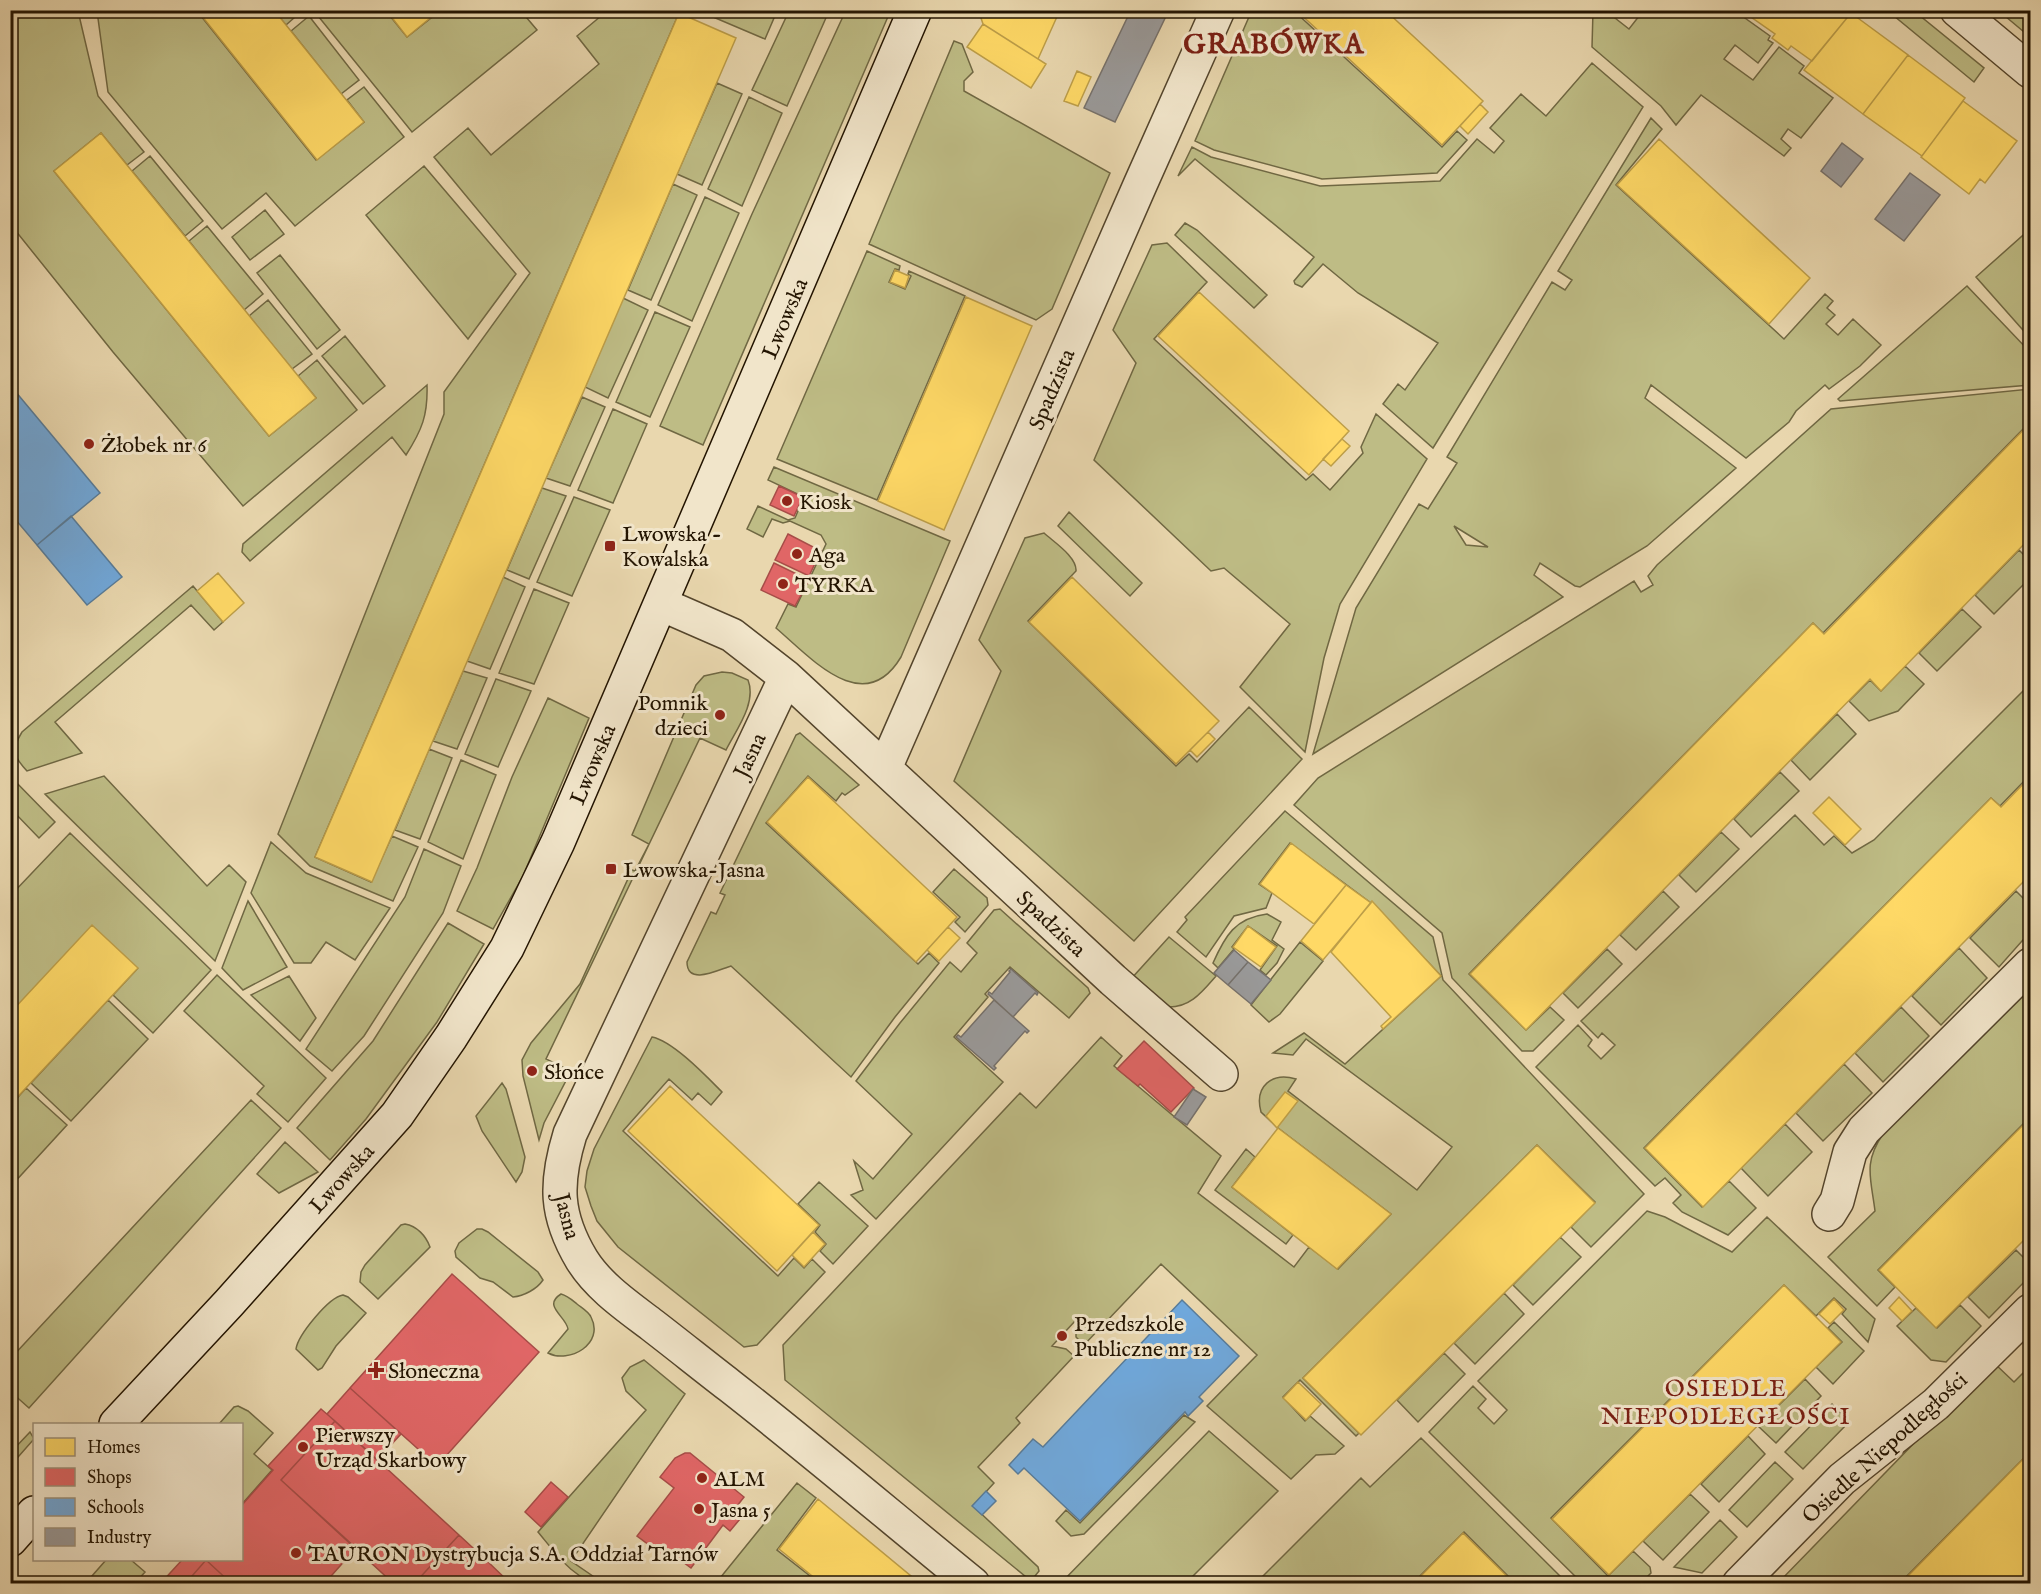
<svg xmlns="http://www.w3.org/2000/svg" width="2041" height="1594" font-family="'IM FELL English',serif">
<rect width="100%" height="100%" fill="#e9d7ae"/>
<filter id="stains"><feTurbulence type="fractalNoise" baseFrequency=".00333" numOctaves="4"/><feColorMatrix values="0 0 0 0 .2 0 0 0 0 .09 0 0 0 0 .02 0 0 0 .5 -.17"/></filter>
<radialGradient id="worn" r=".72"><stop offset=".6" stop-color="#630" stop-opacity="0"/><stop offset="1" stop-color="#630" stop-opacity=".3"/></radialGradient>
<path fill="#bebc85" stroke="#706843" stroke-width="1.5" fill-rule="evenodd" d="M303 10 286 25 274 11Z
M846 10H888L890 12 703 445 660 426 752 214Z
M1252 10 1294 11 1442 147 1457 131 1467 140 1437 173 1322 179 1214 150 1195 141Z
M11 11H78L98 96 144 152 127 165 101 133 54 171 269 436 316 398 298 376 317 360 357 410 243 506 113 352 11 225Z
M97 11H197L316 160 364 122 347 100 364 87 404 137 295 226 266 193 222 229 108 92Z
M314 11H386L407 37 440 11H521L537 30 412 132Z
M607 11H674L679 13 315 857 371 882 392 836 418 847 393 901 310 866 278 834 444 414V392L530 273 434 157 468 128 491 155 599 64 577 36Z
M699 11 777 10V11L765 39Z
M789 11H829L787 106 752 90Z
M1593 11H1606L1629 29 1643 11H1735L1770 36 1768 40 1773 43 1758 63 1735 45 1724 59 1753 80 1779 47 1804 66 1799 73 1833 98 1801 138 1788 129 1781 139 1791 148 1784 156 1701 95 1676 125 1661 106 1592 47Z
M1888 11H1914L1984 68 1974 82Z
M1999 11H2030V37Z
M309 16 359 80 341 94 291 31Z
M954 41 962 44 973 72 964 81V91L1110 173 1052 309 1036 320 869 244Z
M1592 63 1643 107 1433 448 1383 404 1398 384 1405 390 1438 343 1358 293 1323 264 1302 287 1295 284 1294 281 1314 257 1195 159 1178 176 1192 147 1211 157 1320 186 1440 181 1477 139 1494 153 1504 141 1490 128 1521 94 1546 116Z
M717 83 742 94 702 185 677 174Z
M749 97 782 113 742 206 708 189Z
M1651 118 1662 129 1616 185 1784 339 1825 294 1833 301 1827 308 1835 315 1826 324 1838 335 1853 319 1881 345 1860 366 1829 389 1825 385 1796 411 1789 422 1746 458 1651 385 1645 398 1736 468 1647 546 1580 587 1575 586 1540 563 1534 575 1563 597 1313 754 1356 608 1419 504 1428 509 1457 463 1447 457 1552 282 1565 290 1572 280 1558 271ZM1454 526 1488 547 1466 545Z
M150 156 203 221 185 236 132 171Z
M424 166 516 274 468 339 366 215Z
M673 184 697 195 651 300 628 290Z
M705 197 739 213 692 321 658 305Z
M265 210 284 234 250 260 232 237Z
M1185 223 1197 230 1267 295 1254 308 1175 235Z
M207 226 263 294 244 310 189 241Z
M2030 229V338L1976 277Z
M1167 243 1207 282 1154 339 1306 480 1313 474 1330 490 1363 453 1361 447 1376 414 1427 459 1340 604 1324 658 1305 752 1240 687 1290 624 1224 568 1211 571 1094 460 1136 363 1113 330 1152 245Z
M867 251 900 266 899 270 895 269 889 282 905 289 911 276 908 274 909 271 965 296 877 500 777 459Z
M280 255 340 330 317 349 257 273Z
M1967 286 2030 352V385L1840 401 1838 399Z
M623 298 648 310 608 398 585 387Z
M268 300 312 354 292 369 249 316Z
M655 312 690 327 650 417 616 402Z
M345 336 385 386 363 404 322 356Z
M427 385C428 415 422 430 406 455L392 437 250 561 242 552 243 544Z
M2030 389V422L1823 633 1813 623 1469 974 1526 1030 1550 1007 1564 1020 1533 1051H1522L1452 978 1442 933 1294 805 1318 778 1634 581 1641 592 1653 585 1648 576 1657 565 1831 409Z
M582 397 605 407 570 486 546 478Z
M613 409 647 424 613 503 578 490Z
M774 467 950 541 901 657C864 719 811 658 776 628L788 604 796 607 826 544 821 535 790 521 783 523 772 519 763 537 747 529 758 506 788 520 795 518 804 497 768 480Z
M542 488 566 496 529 579 507 570Z
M574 497 610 510 572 596 537 582Z
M1069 512 1142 583 1130 596 1058 526Z
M1044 533C1055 543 1077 557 1076 571L1028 621 1176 766 1189 754 1197 762 1249 707 1302 759 1134 941 954 781 1001 671 979 640 1025 538Z
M2019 550 2030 561V578L1994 614 1975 595Z
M503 577 525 587 490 669 467 661Z
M193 586 223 622 214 630 191 605 55 722 82 753 27 771C13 756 11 750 22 732Z
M534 589 569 603 534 684 499 673Z
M1962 609 1981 627 1937 671 1919 653Z
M1905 666 1924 684 1898 711 1869 721 1849 701 1870 680 1881 691Z
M463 671 487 678 457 749 433 741Z
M722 672 732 673 748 680C757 703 736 730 726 750L700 738 546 1059 571 1071 544 1123 539 1140 523 1076 522 1060 531 1043 580 984 632 870 635 871 649 844 632 835 696 685 704 676Z
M496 679 531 691 498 767 465 754Z
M2030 684V775L2000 806 1991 798 1644 1148 1702 1207 1729 1181 1756 1208 1728 1235 1682 1212 1673 1203 1681 1195 1665 1178 1655 1186 1536 1067 1578 1025 1592 1040 1588 1046 1601 1059 1615 1045 1602 1033 1598 1038 1581 1021 1795 815 1824 845 1834 836 1852 853 1874 840Z
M548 698 589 718 523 876 493 929 457 911 477 868 512 777Z
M1837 714 1856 734 1810 780 1791 760Z
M800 733 859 785 845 795 842 793 836 801 808 776 766 823 918 964 929 953 939 963 895 1017 851 1077 731 966C718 970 687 986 687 962L711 912 716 914 725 895 720 893 796 735Z
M429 749 452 758 420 839 395 830Z
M461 760 496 775 463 859 428 842Z
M1780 772 1799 791 1751 837 1734 819Z
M104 776 207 886 229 865 246 882 215 961 45 794Z
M11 777 55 822 39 838 11 809Z
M1285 811 1433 937 1443 980 1644 1194 1591 1247 1571 1227 1595 1202 1537 1145 1303 1378 1359 1433 1356 1436 1300 1380 1283 1397 1305 1421 1310 1416 1344 1446 1335 1454 1316 1455 1291 1479 1207 1406 1257 1355 1161 1264 1084 1345 1076 1337V1320L1052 1346 1066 1349 1074 1356 1016 1418 1020 1423 978 1467 994 1483 973 1506 1038 1567 1039 1571 1031 1581 785 1380 783 1345 1020 1093 1036 1108 1101 1037 1122 1056 1114 1066 1221 1156 1198 1193 1294 1267 1309 1247 1338 1269 1391 1214 1278 1128 1261 1112C1254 1086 1272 1072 1296 1079L1288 1091 1417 1190 1452 1147 1306 1039 1293 1055 1273 1053 1304 1033 1345 1064 1441 976 1372 902 1371 903 1290 843 1259 884 1272 893 1266 908 1234 916 1206 957 1177 932 1187 920 1185 917Z
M1721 832 1739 849 1696 892 1679 875Z
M70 833 211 970 153 1033 113 995 138 968 11 1013V895Z
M271 842 306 873 390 908 355 960 326 942 311 963H294L251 893Z
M424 849 461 866 443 913 364 1036 332 1071 306 1049 405 897Z
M954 869 987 898 988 905 965 932 955 922 960 917 933 892Z
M1663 891 1679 907 1636 950 1620 935Z
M2016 891 2030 905V932L1999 967 1970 938Z
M248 901 287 967 243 990 222 968Z
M1000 909 1088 988 1090 993 1069 1018 1010 967 985 994 988 997 954 1037 1003 1082 876 1219 851 1195 863 1190 854 1161 873 1179 912 1134 856 1081 900 1023 950 962 961 972 977 953 967 943 994 910Z
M1267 914 1281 922 1272 940 1284 949 1277 963 1266 975 1260 970 1277 946 1248 926 1232 947 1234 949 1218 968 1213 963C1225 936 1235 918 1267 914Z
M448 923 484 944 437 1022 366 1119 330 1160 297 1128 373 1041Z
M1169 937 1216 976C1202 992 1190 1008 1167 1007L1131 979Z
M1300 942 1323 961 1280 1014 1269 1022 1251 1005Z
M1959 948 1987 978 1941 1025 1912 996Z
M1607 949 1622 964 1578 1008 1563 993Z
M217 975 326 1078 288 1122 257 1094 264 1086 184 1011Z
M289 976 316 1018 300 1041 251 995Z
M2030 988V1117L1878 1270 1895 1287 1877 1306 1828 1257 1875 1211C1871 1178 1863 1163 1883 1134Z
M108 1000 148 1039 71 1121 31 1083Z
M1901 1007 1929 1036 1883 1082 1855 1053Z
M652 1037C673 1041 707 1077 722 1092L711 1105 698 1093 692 1100 669 1079 623 1131 778 1276 794 1258 804 1268 812 1259 825 1272 757 1345 744 1347 618 1247 597 1221 591 1206 585 1187 587 1171 594 1149Z
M1844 1064 1872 1093 1823 1141 1796 1113Z
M502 1083 506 1089 525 1157 522 1172 516 1182 482 1131 476 1116Z
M26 1088 67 1125 11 1186V1105Z
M251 1100 281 1128 29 1408 11 1392V1358Z
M1785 1124 1812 1152 1768 1196 1741 1168Z
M285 1142 318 1172 279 1193 257 1174Z
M1246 1149 1255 1157 1232 1187 1293 1235 1286 1244 1215 1190Z
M819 1182 868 1226 833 1264 820 1251 826 1244 815 1232 820 1225 798 1204Z
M1647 1211 1665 1217 1732 1252 1767 1217 1875 1319 1868 1342 1842 1314 1846 1309 1834 1298 1816 1316 1784 1285 1551 1518 1608 1576 1633 1551 1650 1567 1651 1573 1641 1583H1582L1429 1432 1473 1386 1486 1399 1478 1408 1494 1424 1507 1410 1478 1381Z
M405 1224C417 1226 426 1236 430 1247L378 1299 360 1282 361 1272 365 1265 401 1225Z
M477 1229H482L488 1232 538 1272 543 1280C537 1289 524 1296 513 1297L493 1282 480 1278 456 1257 455 1251 459 1243Z
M1560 1237 1581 1257 1533 1305 1513 1285Z
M2016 1250 2030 1264V1276L1989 1318 1968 1297Z
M1504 1293 1524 1314 1475 1364 1454 1343Z
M561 1294C568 1296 572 1300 577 1304 582 1308 589 1312 591 1317 605 1344 569 1364 548 1353L568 1329C566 1316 542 1306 561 1294Z
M343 1295 348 1297 366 1313 336 1346 322 1368 318 1370 296 1349C298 1335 329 1297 343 1295Z
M1960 1305 1981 1326 1946 1362 1931 1360 1897 1326 1916 1308 1937 1328Z
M1834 1322 1864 1351 1833 1384 1816 1367 1842 1342 1828 1328Z
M1444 1353 1465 1374 1418 1422 1397 1400Z
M644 1360 685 1394 571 1561 603 1583C576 1584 554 1551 538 1532L646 1410 626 1391 622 1378 630 1367Z
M1993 1362 2014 1382 2030 1366V1452L1900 1583 1777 1584Z
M1805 1379 1821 1396 1776 1443 1758 1426Z
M1832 1404 1849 1422 1803 1469 1785 1452Z
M238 1406 248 1411 273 1433 254 1454 272 1470 242 1504V1424H219L234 1407Z
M1184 1415 1195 1422 1084 1534 1071 1536 1056 1521 1066 1510 1080 1523Z
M1209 1431 1278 1491 1186 1583H1061Z
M30 1432 34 1439 11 1465V1452Z
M1748 1436 1765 1454 1719 1502 1701 1484Z
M1421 1438 1567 1583H1515L1464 1532 1413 1583H1256L1361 1478 1370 1487Z
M1775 1462 1793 1479 1747 1527 1729 1510Z
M797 1483 816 1498 777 1550 819 1583H716Z
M1690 1494 1709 1512 1663 1560 1643 1541Z
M1720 1520 1737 1537 1702 1573 1674 1567Z
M106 1560H131L145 1572 135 1583H76L91 1577Z"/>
<path fill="#ffd966" stroke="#bd9e48" stroke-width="1.5" d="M197 10H274L364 122 317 160Z
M386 10H440L407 37Z
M982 10H1060L1038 59 983 24 980 15Z
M1296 10H1385L1483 101 1442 145Z
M1606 10H1621L1615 18Z
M1743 10H1757L1751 17Z
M1757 10H1848L1851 13 1812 61 1791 46 1788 50 1772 38 1775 34 1751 17Z
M679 13 736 38 372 882 315 857Z
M1851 13 1908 55 1863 114 1804 70Z
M983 24 1046 64 1031 88 967 47Z
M1908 55 1965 98 1922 156 1863 114Z
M1077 71 1091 77 1078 106 1064 101Z
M1963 101 2017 141 1985 183 1980 179 1969 194 1921 157Z
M1480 104 1488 112 1468 134 1460 126Z
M101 133 316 398 269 436 54 171Z
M1659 139 1810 278 1769 324 1617 185Z
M895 270 909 276 905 288 890 282Z
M1199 292 1349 431 1309 475 1158 336Z
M966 297 1032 326 944 530 878 501Z
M2030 423V538L1881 691 1870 679 1526 1030 1470 974 1813 623 1824 634Z
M1342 439 1350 446 1331 466 1323 459Z
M218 573 244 603 223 622 197 591Z
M1072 577 1219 721 1176 764 1029 622Z
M1208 732 1215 739 1197 757 1190 750Z
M808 777 957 917 916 962 767 822Z
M2030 777V875L1703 1207 1645 1148 1991 798 2001 807Z
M1829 797 1861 829 1845 845 1813 813Z
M1291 843 1346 885 1314 924 1260 884Z
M1346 885 1371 903 1323 960 1301 941Z
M1372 901 1441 976 1383 1029 1381 1026 1391 1017 1331 952Z
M92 925 138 968 10 1105V1013Z
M1248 926 1276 947 1261 967 1233 947Z
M948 927 960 938 939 961 927 950Z
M670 1086 819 1225 777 1271 628 1131Z
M1285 1092 1298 1101 1277 1128 1266 1116Z
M2030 1118V1234L1936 1328 1879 1270Z
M1278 1128 1391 1214 1337 1269 1232 1187Z
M1537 1145 1595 1203 1361 1435 1303 1378Z
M813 1232 825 1244 804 1267 792 1255Z
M1784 1285 1841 1342 1609 1575 1552 1519Z
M1899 1297 1912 1311 1902 1321 1889 1308Z
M1834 1299 1844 1310 1830 1324 1819 1314Z
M1298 1382 1321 1404 1306 1420 1283 1398Z
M2030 1452V1570L2017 1584H1900Z
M818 1499 917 1581 915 1584H822L779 1549Z
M1463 1533 1515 1584H1413Z"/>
<path fill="#e06666" stroke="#a74d48" stroke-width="1.5" d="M779 486 803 497 794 516 770 505Z
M788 534 821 551 809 576 775 560Z
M774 563 809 580 795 606 761 590Z
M1144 1041 1194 1088 1171 1112 1140 1084 1138 1086 1117 1069Z
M452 1274 539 1352 437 1466 350 1388Z
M350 1388 401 1434 377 1460 327 1414Z
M321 1409 335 1421 281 1480 356 1548 324 1584H232L206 1560 185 1584H160L182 1560H242V1505L273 1470 268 1466Z
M335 1421 459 1535 414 1584H394L281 1480Z
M685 1453H690L744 1497 737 1506 745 1513 730 1531 723 1525 691 1568 676 1557 672 1562 637 1536 674 1488 660 1477 675 1458Z
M551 1482 568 1497 541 1527 525 1512Z
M459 1535 485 1559 511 1584H414Z
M206 1560 232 1584H185Z"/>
<path fill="#6fa8dc" stroke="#587c9a" stroke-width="1.5" d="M10 385 100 493 37 545 10 513Z
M71 516 122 577 87 605 37 545Z
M1182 1300 1239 1356 1199 1397 1203 1401 1188 1416 1185 1412 1080 1521 1024 1468 1018 1474 1009 1465 1033 1439 1043 1447Z
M986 1491 996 1501 982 1515 972 1506Z"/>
<path fill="#999" stroke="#76716b" stroke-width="1.5" d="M1131 10H1169L1115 122 1084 108Z
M1842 143 1863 159 1841 187 1821 171Z
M1910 173 1940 195 1904 241 1875 219Z
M1234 950 1248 962 1228 985 1214 973Z
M1248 962 1271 980 1251 1004 1228 985Z
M1011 969 1038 993 1037 995 1035 993 1013 1017 988 994 989 992 992 994 1010 972 1009 971Z
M994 1000 1029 1031 1027 1033 1025 1031 994 1066 996 1068 994 1070 956 1037 958 1035 961 1037Z
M1193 1089 1206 1097 1187 1125 1174 1117Z"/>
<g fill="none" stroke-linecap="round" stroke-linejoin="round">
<g stroke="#54452c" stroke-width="36">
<path id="street" d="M1957 10 2030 71
M661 604 732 635 786 677 1113 980 1221 1074
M786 677 570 1134C555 1183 555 1215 582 1260 599 1287 627 1306 652 1325 678 1345 704 1366 730 1386 812 1450 892 1518 973 1584
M885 768 1140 185 1218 10
M1829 1214 1837 1201 1850 1152 1864 1130 2030 965
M1739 1584 1842 1479 1936 1404 2030 1311"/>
</g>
<g stroke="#231401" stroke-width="36">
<path id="secondary" d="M116 1424 229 1303 397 1115 451 1037 507 948 558 842 915 10
M10 1540 34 1513"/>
</g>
<use href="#street" stroke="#f1e5ca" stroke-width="33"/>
<use href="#secondary" stroke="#f1e5ca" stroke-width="33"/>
</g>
<g fill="#8f2418" stroke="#f1e5ca" stroke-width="2">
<circle cx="89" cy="444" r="6"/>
<circle cx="787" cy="501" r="6"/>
<rect x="604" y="540" width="12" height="12" rx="3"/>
<circle cx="797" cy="554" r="6"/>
<circle cx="783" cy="584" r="6"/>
<circle cx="720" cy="715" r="6"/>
<rect x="605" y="863" width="12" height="12" rx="3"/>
<circle cx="532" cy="1071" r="6"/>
<circle cx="1062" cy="1336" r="6"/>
<path d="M373 1361h6v6h6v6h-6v6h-6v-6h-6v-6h6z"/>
<circle cx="303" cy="1447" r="6"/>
<circle cx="702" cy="1478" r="6"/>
<circle cx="699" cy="1509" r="6"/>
<circle cx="296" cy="1553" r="6"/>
</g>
<g text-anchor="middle" stroke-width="6" stroke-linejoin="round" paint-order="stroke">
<g font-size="22" fill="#231401" stroke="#f1e5ca">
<text transform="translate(784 318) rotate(-67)" y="8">Lwowska</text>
<text transform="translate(1051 389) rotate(-67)" y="8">Spadzista</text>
<text transform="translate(749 755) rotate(-65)" y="8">Jasna</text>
<text transform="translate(592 764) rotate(-67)" y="8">Lwowska</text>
<text transform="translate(1052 923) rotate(43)" y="8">Spadzista</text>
<text transform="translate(341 1178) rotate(-48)" y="8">Lwowska</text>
<text transform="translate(568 1216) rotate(75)" y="8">Jasna</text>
<text transform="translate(1884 1447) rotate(-42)" y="8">Osiedle Niepodległości</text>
</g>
<g font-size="22" fill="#231401" stroke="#f1e5ca" text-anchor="start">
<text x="101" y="452">Żłobek nr 6</text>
<text x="799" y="509">Kiosk</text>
<text x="622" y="541">Lwowska -<tspan x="622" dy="25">Kowalska</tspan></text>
<text x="809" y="562">Aga</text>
<text x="795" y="592">TYRKA</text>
<text x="708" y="710" text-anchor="end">Pomnik<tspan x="708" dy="25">dzieci</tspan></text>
<text x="623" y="877">Lwowska-Jasna</text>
<text x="544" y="1079">Słońce</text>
<text x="1074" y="1331">Przedszkole<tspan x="1074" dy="25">Publiczne nr 12</tspan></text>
<text x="388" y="1378">Słoneczna</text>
<text x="315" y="1442">Pierwszy<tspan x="315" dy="25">Urząd Skarbowy</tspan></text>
<text x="714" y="1486">ALM</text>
<text x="711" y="1517">Jasna 5</text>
<text x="308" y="1561">TAURON Dystrybucja S.A. Oddział Tarnów</text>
</g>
<g font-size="24" letter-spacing="1.5" fill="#7a1f14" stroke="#f1e5ca">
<text x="1726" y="1396">OSIEDLE<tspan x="1726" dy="28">NIEPODLEGŁOŚCI</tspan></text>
</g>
<g font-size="28" font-weight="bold" letter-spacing="1.5" fill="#7a1f14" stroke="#f1e5ca">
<text x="1274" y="53">GRABÓWKA</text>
</g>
</g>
<rect width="2041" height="1594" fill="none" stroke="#e9d7ae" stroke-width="36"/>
<rect x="12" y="12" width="2017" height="1570" fill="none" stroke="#231401" stroke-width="3"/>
<rect x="18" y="18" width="2005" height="1558" fill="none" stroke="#231401" stroke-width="1.5"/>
<rect x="33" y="1423" width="210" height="138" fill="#f1e5ca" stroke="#9f917a" stroke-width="1.5"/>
<rect x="45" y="1438" width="30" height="18" fill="#ffd966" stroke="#9f917a" stroke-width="1.5"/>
<text x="87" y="1453" font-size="18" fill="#231401">Homes</text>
<rect x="45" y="1468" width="30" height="18" fill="#e06666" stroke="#9f917a" stroke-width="1.5"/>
<text x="87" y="1483" font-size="18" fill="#231401">Shops</text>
<rect x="45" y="1498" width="30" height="18" fill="#6fa8dc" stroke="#9f917a" stroke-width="1.5"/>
<text x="87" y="1513" font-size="18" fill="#231401">Schools</text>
<rect x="45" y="1528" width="30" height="18" fill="#999999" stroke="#9f917a" stroke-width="1.5"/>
<text x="87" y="1543" font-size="18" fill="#231401">Industry</text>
<rect width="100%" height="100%" filter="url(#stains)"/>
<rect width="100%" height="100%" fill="url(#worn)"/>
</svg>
